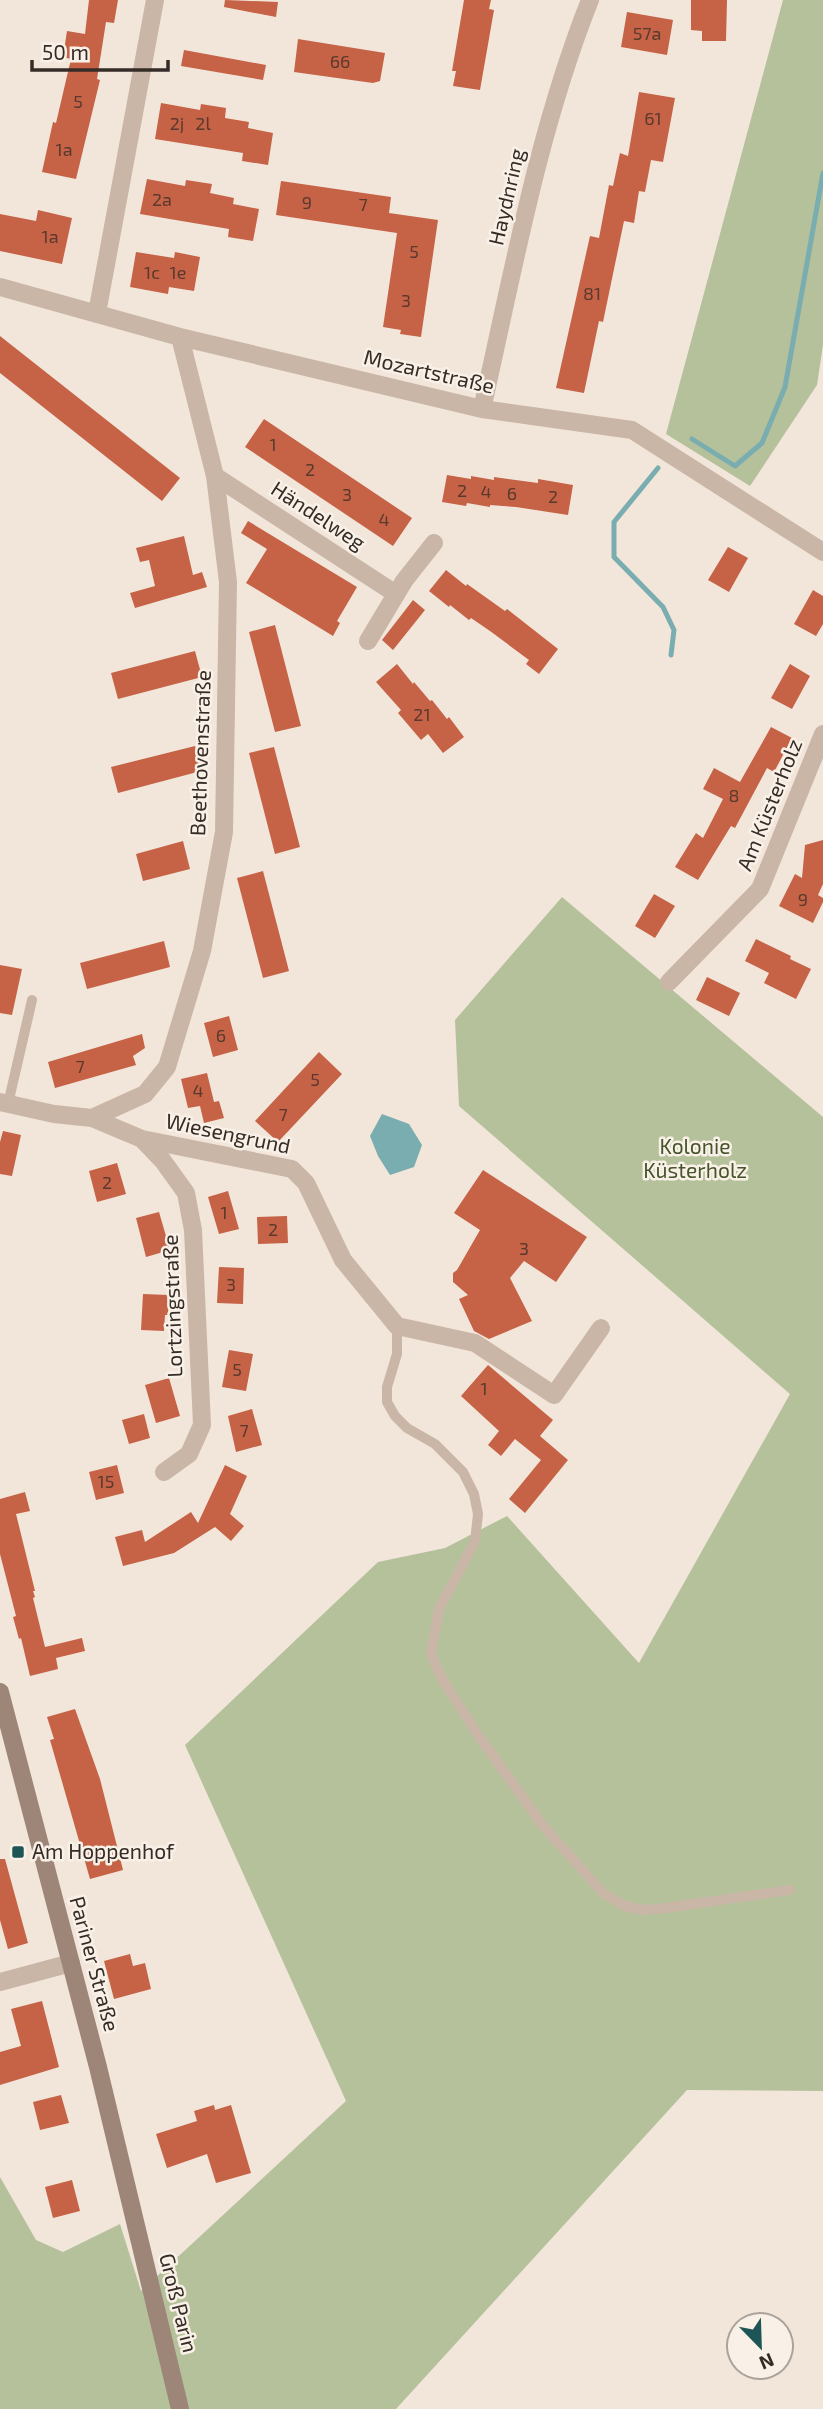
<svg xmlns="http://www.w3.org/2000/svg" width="823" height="2409" font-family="'Exo 2',sans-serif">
<rect width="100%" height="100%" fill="#f2e6db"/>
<path fill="#b5c19b" d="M783 0H823V345L817 385 750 486 666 434Z
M562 897 823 1117V2091L687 2090 396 2409H0V2177L36 2240 63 2252 120 2224 141 2291 346 2101 185 1745 378 1562 445 1548 507 1516 639 1663 790 1394 459 1106 455 1020Z"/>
<path fill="#7aadaf" d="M382 1114 409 1124 422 1145 414 1167 390 1175 378 1156 370 1136Z"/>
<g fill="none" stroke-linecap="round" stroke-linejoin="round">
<path stroke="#7aadaf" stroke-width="5" d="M692 439 735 466 762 443 785 387 823 173
M658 468 614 522V557L663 607 674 630 671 655"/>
</g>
<path fill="#c66245" d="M89 0H118L114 23 106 22 97 79 100 80 76 179 42 172 53 122 56 123 71 59 63 57 67 31 85 34Z
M225 0 278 2 276 17 224 7Z
M464 0H491L489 9 494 10 480 90 453 86 456 71H452Z
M691 0H727L726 41H702V31L691 30Z
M627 12 673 20 667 55 621 47Z
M298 39 385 53 380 81 373 83 294 72Z
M184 50 266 65 263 80 181 66Z
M639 92 675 98 663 162 651 160 645 192 639 191 634 223 624 221 603 322 599 321 584 393 556 388 590 236 599 238 609 185 613 186 620 153 628 156Z
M161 103 200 110 201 104 226 108 225 118 249 122 248 128 273 133 268 165 242 161 243 153 155 139Z
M147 179 185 186 186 180 212 184 210 193 234 198 233 204 259 209 253 241 228 237 229 229 140 214Z
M281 181 391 197 389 213 438 220 421 337 400 334 401 330 383 327 397 233 276 215Z
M38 210 72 218 62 264 0 251V214L36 221Z
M136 252 174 258 175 252 200 257 194 291 169 287 168 294 130 287Z
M0 336 180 478 162 501 0 373Z
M264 419 412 518 393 546 245 447Z
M447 475 471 479V476L494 480V477L538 483V479L573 485 568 515 516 507 490 505V507L467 503 466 506 442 502Z
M248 521 357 587 337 621 340 623 333 636 246 583 267 549 241 533Z
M184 536 193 575 202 572 207 587 135 608 130 593 155 586 149 560 140 562 136 548Z
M728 547 748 558 729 592 708 580Z
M446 570 466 586 467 584 505 611 507 609 558 649 539 674 526 664 529 660 490 631 471 618 469 620 450 605 449 607 429 591Z
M813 590 823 596V624L816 636 794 624Z
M413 600 425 610 393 650 382 640Z
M275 625 301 726 275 732 249 632Z
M195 651 202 677 118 699 111 673Z
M397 664 413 684 414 682 430 701 432 700 447 719 449 717 464 737 443 753 428 734 421 740 398 713 401 710 376 682Z
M790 664 810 676 792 709 771 698Z
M771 727 792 738 774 772 767 768 735 828 731 826 698 880 675 867 696 833 703 838 723 799 703 789 714 768 740 782Z
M195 746 201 771 118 793 111 767Z
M274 747 300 847 275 854 249 753Z
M823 840V884L818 895 823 898V902L813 923 779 906 795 874 802 878 805 845Z
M183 841 190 869 143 881 136 854Z
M263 871 289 971 263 978 237 878Z
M654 894 675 906 655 938 635 926Z
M756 939 791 956 790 959 811 969 796 999 764 983 769 973 745 961Z
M164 941 170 967 87 989 80 963Z
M0 965 22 969 12 1015 0 1013Z
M707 977 740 993 729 1016 696 1000Z
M229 1016 238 1050 213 1057 204 1023Z
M142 1034 145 1048 133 1056 136 1065 55 1088 48 1062Z
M319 1052 342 1074 278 1142 255 1121Z
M207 1073 214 1102 219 1101 224 1118 204 1123 200 1106 188 1108 181 1079Z
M3 1131 21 1135 12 1176 0 1174V1142Z
M117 1163 126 1194 97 1202 89 1171Z
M483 1170 587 1237 556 1282 524 1261 510 1278 532 1321 489 1339 474 1331 459 1299 468 1295 453 1282V1273L457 1270 480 1230 454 1213Z
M228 1191 239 1229 219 1234 208 1197Z
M159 1212 170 1250 146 1257 136 1218Z
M287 1216 288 1243 258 1244 257 1217Z
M219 1267 244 1268 243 1304 217 1303Z
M143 1294 169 1295 168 1315H165L164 1331 141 1330Z
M229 1350 253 1354 246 1391 222 1387Z
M488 1365 553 1420 540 1436 568 1460 525 1513 509 1499 541 1460 515 1439 501 1456 488 1445 499 1431 461 1396Z
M169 1378 180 1416 156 1423 145 1385Z
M252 1409 262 1445 236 1452 228 1416Z
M144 1414 150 1438 129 1444 122 1420Z
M117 1465 124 1493 96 1500 89 1472Z
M225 1465 247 1476 230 1514 244 1526 231 1541 215 1527 174 1553 123 1566 115 1537 142 1530 145 1542 191 1512 198 1523Z
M25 1492 30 1511 16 1514 35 1591H33L35 1597 33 1598 45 1647 82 1638 85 1651 56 1658 58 1669 30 1676 21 1638 19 1639 13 1617 16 1616 0 1554V1499Z
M75 1709 100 1779 123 1870 90 1879 50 1740 54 1739 47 1717Z
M0 1859H5L28 1943 8 1949 0 1920Z
M130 1954 133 1966 145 1963 151 1989 114 1999 104 1961Z
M42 2001 59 2067 0 2085V2052L21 2046 11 2009Z
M61 2095 69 2123 40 2130 33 2102Z
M214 2105 215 2110 231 2105 251 2173 216 2183 207 2154 167 2168 156 2134 197 2121 194 2111Z
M72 2180 80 2211 53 2218 45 2187Z"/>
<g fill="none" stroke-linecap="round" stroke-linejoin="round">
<path stroke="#cab6a7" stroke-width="10" d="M8 1104 32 1000
M397 1326V1354L387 1387V1402L395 1416 407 1428 435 1444 463 1472 474 1494 478 1514 475 1541 439 1609 431 1654 442 1679 478 1735 544 1827 604 1894 625 1906 643 1910 665 1908 790 1890"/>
<path stroke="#cab6a7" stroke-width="18" d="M0 287 180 337 482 409 632 430 823 552
M97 313 155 0
M482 409C513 272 538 131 590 0
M215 476 396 594
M368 641 404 581 434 543
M669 982 760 889 823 734
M0 1102 54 1114 92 1118 145 1094 167 1067 202 951 224 832 228 582 215 476 180 337
M92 1118 142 1139 292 1169 306 1183 343 1260 397 1326 475 1343 554 1395 601 1328
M142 1139 163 1161 186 1193 193 1230 202 1425 189 1454 164 1472
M0 1982 71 1963"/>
<path stroke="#9d8578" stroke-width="18" d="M0 1692 98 2067 180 2409"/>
</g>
<rect fill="#1d5557" stroke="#f9f1e7" stroke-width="2.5" x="11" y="1845" width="14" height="14" rx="3.5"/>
<g text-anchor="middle" stroke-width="5" stroke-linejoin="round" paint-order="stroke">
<g font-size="18" fill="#5a3a2e">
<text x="647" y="40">57a</text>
<text x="340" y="68">66</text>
<text x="78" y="108">5</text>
<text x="653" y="125">61</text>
<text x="177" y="130">2j</text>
<text x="203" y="130">2l</text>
<text x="64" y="156">1a</text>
<text x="162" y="206">2a</text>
<text x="307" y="209">9</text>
<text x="363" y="211">7</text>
<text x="50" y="243">1a</text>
<text x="414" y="258">5</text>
<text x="152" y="279">1c</text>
<text x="178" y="279">1e</text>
<text x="592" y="300">81</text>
<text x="406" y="307">3</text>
<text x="273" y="451">1</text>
<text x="310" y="476">2</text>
<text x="462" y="497">2</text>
<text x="486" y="498">4</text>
<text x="512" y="500">6</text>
<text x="347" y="501">3</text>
<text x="553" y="503">2</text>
<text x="384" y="526">4</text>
<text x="422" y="721">21</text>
<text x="734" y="802">8</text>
<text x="803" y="906">9</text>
<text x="221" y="1042">6</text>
<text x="80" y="1073">7</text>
<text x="315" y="1086">5</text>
<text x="198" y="1097">4</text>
<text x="283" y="1121">7</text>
<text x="107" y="1189">2</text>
<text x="224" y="1219">1</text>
<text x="273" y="1236">2</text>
<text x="524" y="1255">3</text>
<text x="231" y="1291">3</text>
<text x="237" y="1376">5</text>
<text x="484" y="1395">1</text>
<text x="244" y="1437">7</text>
<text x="106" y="1488">15</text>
</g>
<g font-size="21" fill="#362c27" stroke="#f9f1e7">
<text transform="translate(507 197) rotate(-77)" y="7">Haydnring</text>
<text transform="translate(429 372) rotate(13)" y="7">Mozartstraße</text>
<text transform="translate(318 516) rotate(33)" y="7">Händelweg</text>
<text transform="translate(201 753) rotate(-88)" y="7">Beethovenstraße</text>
<text transform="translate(770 805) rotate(-68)" y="7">Am Küsterholz</text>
<text transform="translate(228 1134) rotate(12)" y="7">Wiesengrund</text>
<text transform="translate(173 1306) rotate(-92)" y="7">Lortzingstraße</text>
<text transform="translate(94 1964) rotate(75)" y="7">Pariner Straße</text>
<text transform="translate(178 2303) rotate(76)" y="7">Groß Parin</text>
</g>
<g font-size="21" fill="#46542b" stroke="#f9f1e7">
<text x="695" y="1154">Kolonie<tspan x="695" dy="24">Küsterholz</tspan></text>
</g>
<g font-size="21" fill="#362c27" stroke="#f9f1e7" text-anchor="start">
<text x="32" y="1859">Am Hoppenhof</text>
</g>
</g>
<g transform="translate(760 2346) rotate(157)"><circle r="33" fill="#f9f1e7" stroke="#aba29a" stroke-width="2"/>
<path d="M0-5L12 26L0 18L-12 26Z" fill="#1d5557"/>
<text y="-10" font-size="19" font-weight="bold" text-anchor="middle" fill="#362c27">N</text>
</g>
<path d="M32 60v10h136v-10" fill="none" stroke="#362c27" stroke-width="3.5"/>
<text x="42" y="60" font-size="21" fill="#362c27" stroke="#f9f1e7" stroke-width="5" paint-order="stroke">50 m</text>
</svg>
